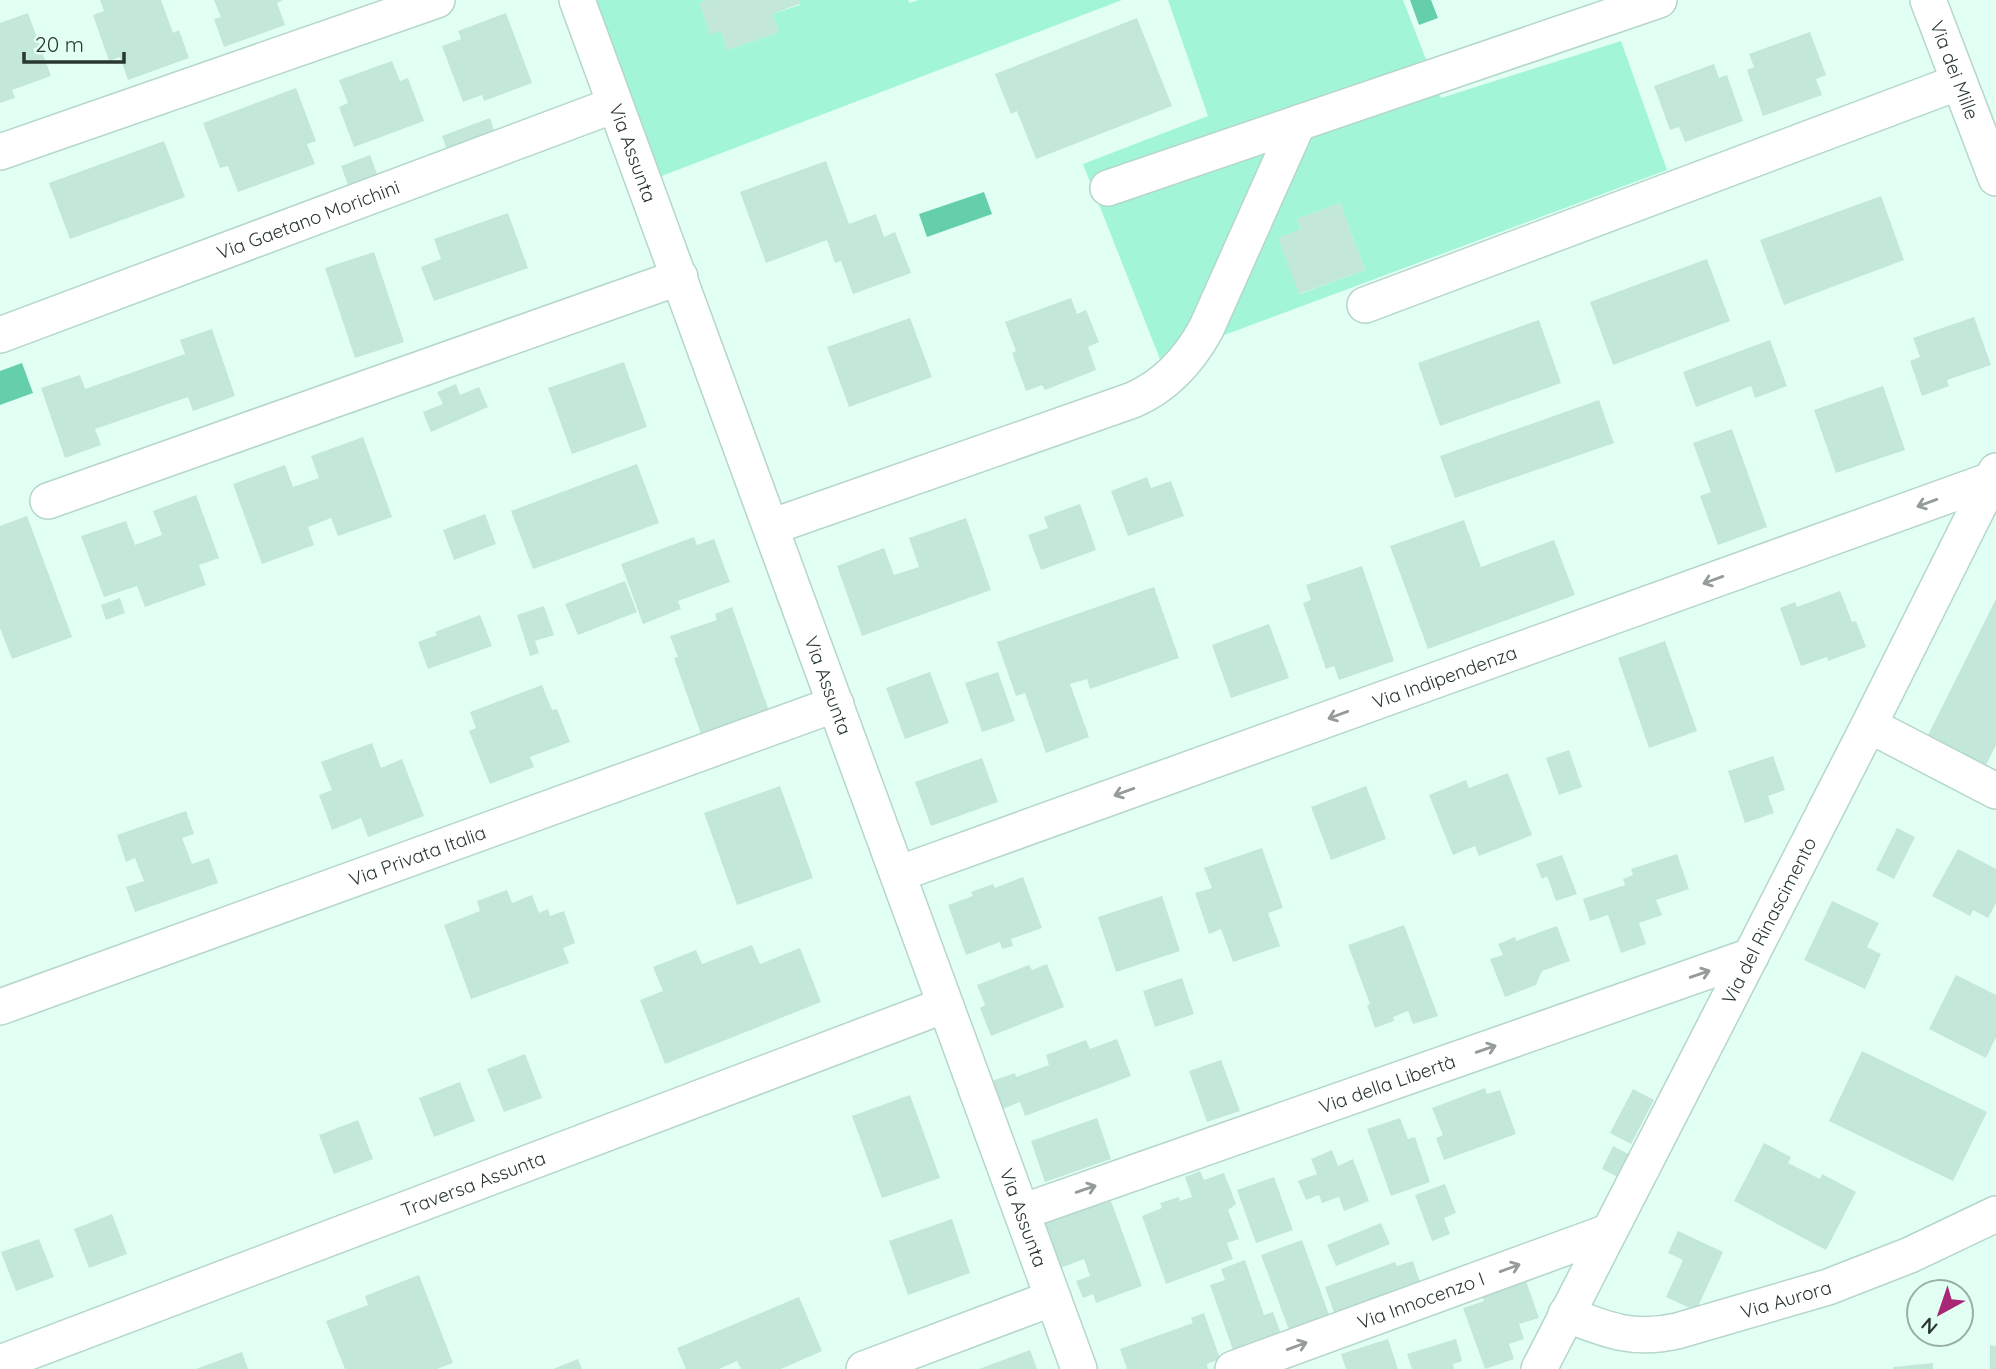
<svg xmlns="http://www.w3.org/2000/svg" width="1996" height="1369" font-family="Quicksand,sans-serif">
<rect width="100%" height="100%" fill="#e2fff3"/>
<path fill="#a2f6d7" fill-rule="evenodd" d="M593 0H708L700 3 710 34 721 31 727 50 779 32 772 14 800 5 799 0H908L910 3 918 0H1122L659 177Z
M1168 0H1403L1441 98 1621 41 1667 170 1160 359 1083 164 1208 116ZM1340 203 1365 270 1300 294 1279 238 1301 229 1297 219Z"/>
<path fill="#65cfac" d="M1410 0H1431L1438 18 1419 25Z
M984 192 992 214 927 237 919 214Z
M22 363 33 393 0 405V371Z"/>
<path fill="#c3e7d9" d="M100 0H161L173 33 179 30 189 58 128 80 120 57 109 61 93 15 104 11Z
M214 0H283L277 3 285 25 224 47 214 19 221 17Z
M708 0H799L800 4 772 14 779 32 727 50 721 31 710 35 700 3Z
M28 13 51 76 12 90 15 98 0 103V23Z
M506 13 532 83 484 101 482 95 463 102 442 46 461 39 458 31Z
M1137 18 1172 106 1036 159 1017 111 1011 114 995 74Z
M1810 32 1826 75 1816 79 1822 95 1763 116 1747 70 1754 67 1749 54Z
M392 61 400 81 408 78 424 121 354 147 339 107 348 103 339 80Z
M1714 64 1719 78 1727 75 1743 121 1685 142 1679 127 1670 130 1654 86Z
M296 88 316 141 307 144 315 164 238 192 228 166 220 168 203 123Z
M490 118 497 140 450 158 442 136Z
M164 141 185 197 70 239 49 183Z
M370 155 380 182 351 193 341 166Z
M826 161 849 224 876 214 884 237 895 232 911 273 853 294 841 261 835 263 827 240 766 263 740 192Z
M1881 196 1904 260 1784 305 1760 240Z
M1340 203 1365 270 1299 294 1278 238 1301 229 1297 219Z
M508 213 528 268 434 301 421 267 441 259 434 239Z
M374 252 404 342 355 358 325 268Z
M1707 259 1730 321 1613 365 1590 302Z
M1071 298 1077 314 1086 310 1099 342 1088 347 1096 370 1045 390 1042 385 1026 391 1012 353 1016 351 1005 322Z
M1974 317 1991 365 1947 380 1949 386 1922 396 1910 361 1920 357 1913 338Z
M910 318 932 377 849 407 827 347Z
M1539 320 1561 383 1440 426 1418 363Z
M212 329 235 396 193 411 188 397 95 429 101 445 65 458 41 388 80 375 85 389 185 354 180 340Z
M1770 340 1787 386 1755 398 1751 386 1696 407 1683 372Z
M624 362 647 427 572 454 548 388Z
M456 384 460 395 479 387 488 407 431 432 423 412 443 404 437 392Z
M1883 386 1905 450 1836 473 1814 410Z
M1599 400 1614 443 1455 498 1440 456Z
M1732 429 1767 527 1718 545 1700 496 1711 492 1693 443Z
M363 437 392 517 338 536 331 518 308 527 314 545 262 564 233 484 285 465 293 487 319 478 311 456Z
M637 464 659 523 533 569 511 511Z
M1147 477 1151 488 1171 481 1184 516 1128 536 1111 491Z
M196 495 219 558 199 565 206 585 145 607 137 586 104 597 81 536 126 521 135 545 162 535 153 511Z
M1080 504 1096 550 1041 570 1028 535 1048 528 1044 517Z
M485 514 496 544 454 560 443 530Z
M27 516 72 637 12 659 0 628V526Z
M966 518 991 590 862 636 837 566 884 548 894 575 919 567 909 538Z
M1464 520 1481 567 1554 540 1575 595 1428 649 1390 546Z
M694 537 697 545 714 539 730 582 678 601 681 609 643 624 621 564Z
M1362 566 1394 661 1339 680 1334 666 1326 669 1303 603 1311 600 1306 585Z
M625 581 637 612 578 635 565 604Z
M1154 587 1179 658 1090 689 1087 679 1070 684 1089 737 1046 753 1025 693 1016 696 997 642Z
M1840 591 1852 622 1856 621 1866 647 1828 661 1827 657 1801 666 1780 608 1795 602 1797 607Z
M120 598 125 613 106 620 101 605Z
M1996 599V745L1986 765 1928 735Z
M544 606 554 635 535 641 539 653 530 656 517 615Z
M732 607 769 711 701 734 674 658 678 657 670 636 717 620 715 614Z
M480 615 492 646 428 669 418 642 437 635 435 632Z
M1269 624 1289 678 1231 698 1212 645Z
M1665 641 1697 731 1649 748 1618 658Z
M930 672 949 723 905 739 886 688Z
M998 672 1015 721 982 732 965 683Z
M542 685 552 710 557 709 570 742 530 757 534 767 490 784 469 731 476 728 470 712Z
M372 743 381 768 402 759 424 816 368 837 361 818 332 830 319 795 332 790 321 762Z
M1569 750 1582 787 1559 795 1546 758Z
M1773 756 1785 790 1768 796 1774 813 1745 823 1728 771Z
M982 758 998 802 931 826 915 782Z
M1508 773 1532 835 1479 856 1475 846 1453 855 1429 795 1466 780 1469 788Z
M780 786 813 878 737 905 704 813Z
M1366 786 1386 839 1331 860 1311 807Z
M186 811 194 834 182 838 192 864 209 858 218 883 135 912 126 887 144 881 135 858 126 862 117 835Z
M1897 828 1915 837 1894 879 1876 870Z
M1262 848 1283 908 1268 913 1280 946 1233 962 1221 929 1209 934 1195 893 1212 888 1204 868Z
M1958 849 1996 869V903L1988 918 1973 910 1970 916 1932 896Z
M1677 854 1689 889 1656 900 1662 915 1639 923 1646 944 1621 953 1608 915 1590 921 1583 899 1625 885 1623 879 1633 875 1631 869Z
M1562 855 1577 894 1556 901 1547 876 1542 879 1536 864Z
M1023 877 1042 928 1011 939 1013 946 1002 949 1000 942 966 955 948 905 973 896 971 892 993 884 995 888Z
M507 890 512 903 532 895 539 913 548 909 550 916 564 911 575 943 563 948 569 963 471 999 444 925 480 911 477 901Z
M1162 896 1180 951 1116 972 1098 917Z
M1832 901 1879 923 1867 947 1881 954 1865 989 1804 960Z
M1404 925 1438 1016 1413 1024 1408 1011 1393 1017 1394 1021 1375 1028 1367 1005 1370 1004 1348 945Z
M1557 926 1570 961 1542 971 1536 985 1505 997 1490 959 1503 955 1498 944 1515 937 1516 941Z
M752 945 760 964 800 948 821 1002 665 1064 640 1000 663 991 653 967 696 950 702 964Z
M1047 964 1064 1007 991 1036 980 1008 985 1005 977 985 1029 965 1032 970Z
M1956 975 1996 995V1037L1986 1058 1929 1029Z
M1182 978 1194 1014 1155 1027 1143 991Z
M1117 1039 1131 1076 1025 1116 1020 1102 1003 1109 992 1081 1015 1073 1016 1077 1049 1065 1046 1055 1086 1040 1090 1049Z
M1862 1051 1987 1112 1953 1181 1829 1121Z
M525 1054 542 1098 504 1112 487 1069Z
M1221 1060 1240 1111 1207 1122 1189 1071Z
M460 1082 475 1121 434 1137 419 1098Z
M1485 1088 1487 1094 1500 1090 1516 1134 1444 1160 1436 1138 1443 1135 1432 1108Z
M1633 1089 1654 1100 1631 1144 1610 1133Z
M910 1095 940 1178 882 1198 852 1116Z
M1097 1118 1111 1159 1045 1182 1031 1141Z
M1400 1118 1408 1139 1415 1137 1430 1182 1391 1196 1367 1129Z
M358 1120 373 1159 334 1174 319 1135Z
M1764 1143 1791 1157 1788 1163 1820 1179 1822 1174 1856 1192 1826 1250 1734 1201Z
M1613 1146 1630 1155 1618 1177 1602 1169Z
M1332 1150 1338 1166 1353 1159 1369 1201 1344 1211 1339 1197 1322 1203 1319 1195 1306 1200 1298 1181 1317 1174 1311 1159Z
M1200 1171 1204 1180 1224 1173 1236 1204 1228 1210 1239 1239 1227 1243 1233 1259 1166 1284 1142 1216 1162 1208 1160 1203 1179 1197 1180 1201 1192 1197 1185 1177Z
M1274 1177 1293 1230 1256 1243 1237 1190Z
M1445 1184 1456 1213 1444 1218 1450 1234 1432 1241 1415 1195Z
M1097 1199 1099 1205 1111 1201 1142 1286 1096 1303 1093 1294 1083 1298 1076 1281 1090 1276 1084 1259 1055 1270 1038 1221Z
M112 1214 127 1254 89 1268 74 1229Z
M952 1219 970 1273 908 1295 889 1241Z
M1381 1223 1390 1244 1336 1266 1327 1245Z
M1678 1231 1723 1252 1696 1311 1666 1297 1683 1260 1668 1253Z
M39 1239 54 1277 16 1291 1 1252Z
M1302 1240 1332 1323 1292 1338 1261 1255Z
M1245 1260 1264 1315 1273 1312 1282 1337 1234 1353 1210 1285 1225 1280 1221 1269Z
M1413 1261 1422 1288 1336 1318 1325 1287 1395 1262 1397 1266Z
M419 1275 453 1363 437 1369H345L326 1321 368 1305 365 1296Z
M1526 1281 1539 1318 1519 1324 1524 1339 1509 1344 1514 1359 1485 1369 1463 1308 1484 1301 1482 1296Z
M799 1297 822 1351 781 1369H741L737 1361 719 1369H686L677 1348Z
M1204 1313 1220 1359 1207 1364 1208 1369H1127L1120 1349 1193 1323 1191 1318Z
M1388 1339 1398 1369H1346L1341 1354Z
M1456 1339 1462 1361 1453 1364 1454 1369H1412L1407 1354Z
M1990 1345 1996 1346V1369H1990Z
M1030 1350 1037 1369H979Z
M242 1352 248 1369H196Z
M578 1359 582 1369H553Z
M1933 1363V1369H1893V1367Z"/>
<g fill="none" stroke-linecap="round" stroke-linejoin="round">
<g stroke="#b4d7c9" stroke-width="38">
<g id="minor">
<path id="s1" d="M577 0 1079 1369"/>
<path id="s2" d="M1928 0 1996 178"/>
<path d="M0 152 437 0"/>
<path d="M1108 188 1659 0"/>
<path d="M1365 305 1959 82"/>
<path id="s3" d="M0 335 614 105"/>
<path d="M48 501 680 277"/>
<path d="M771 527 1133 400C1165 386 1189 360 1206 329L1298 123"/>
<path d="M1869 725 1996 791"/>
<path id="s4" d="M898 874 1991 480"/>
<path id="s5" d="M0 1007 836 704"/>
<path id="s6" d="M1022 1212 1751 956"/>
<path id="s7" d="M1566 1314C1606 1330 1633 1341 1677 1331L1828 1287 1910 1255 1996 1214"/>
<path id="s8" d="M0 1363 945 1005"/>
<path d="M864 1369 1053 1298"/>
<path id="s9" d="M1233 1369 1608 1232"/>
<path id="s10" d="M1539 1369 1869 725 1996 471"/>
</g>
</g>
<use href="#minor" stroke="#fff" stroke-width="35"/>
</g>
<defs><path id="oneway-shaft" d="M-6 0H5M1.5-3L5.5 0L1.5 3" fill="none" stroke-width="1.6" stroke-linecap="round" stroke-linejoin="round" transform="scale(1.75)"/></defs>
<g stroke="#949b98">
<use href="#oneway-shaft" transform="translate(1927 503) rotate(160)"/>
<use href="#oneway-shaft" transform="translate(1713 580) rotate(160)"/>
<use href="#oneway-shaft" transform="translate(1338 715) rotate(160)"/>
<use href="#oneway-shaft" transform="translate(1124 792) rotate(160)"/>
<use href="#oneway-shaft" transform="translate(1700 974) rotate(-19)"/>
<use href="#oneway-shaft" transform="translate(1486 1049) rotate(-19)"/>
<use href="#oneway-shaft" transform="translate(1086 1189) rotate(-19)"/>
<use href="#oneway-shaft" transform="translate(1510 1268) rotate(-20)"/>
<use href="#oneway-shaft" transform="translate(1297 1346) rotate(-20)"/>
</g>
<g text-anchor="middle" stroke-width="5" stroke-linejoin="round" paint-order="stroke">
<g font-size="19" fill="#293731" stroke="#e2fff3">
<text dy="7" stroke="none"><textPath href="#s2" startOffset="75">Via dei Mille</textPath></text>
<text dy="7" stroke="none"><textPath href="#s1" startOffset="163">Via Assunta</textPath></text>
<text dy="7" stroke="none"><textPath href="#s3" startOffset="329">Via Gaetano Morichini</textPath></text>
<text dy="7" stroke="none"><textPath href="#s4" startOffset="581">Via Indipendenza</textPath></text>
<text dy="7" stroke="none"><textPath href="#s1" startOffset="730">Via Assunta</textPath></text>
<text dy="7" stroke="none"><textPath href="#s5" startOffset="444">Via Privata Italia</textPath></text>
<text dy="7" stroke="none"><textPath href="#s10" startOffset="504">Via del Rinascimento</textPath></text>
<text dy="7" stroke="none"><textPath href="#s6" startOffset="387">Via della Libertà</textPath></text>
<text dy="7" stroke="none"><textPath href="#s8" startOffset="506">Traversa Assunta</textPath></text>
<text dy="7" stroke="none"><textPath href="#s1" startOffset="1297">Via Assunta</textPath></text>
<text dy="7" stroke="none"><textPath href="#s7" startOffset="228">Via Aurora</textPath></text>
<text dy="7" stroke="none"><textPath href="#s9" startOffset="200">Via Innocenzo I</textPath></text>
</g>
</g>
<g transform="translate(1940 1313) rotate(220)"><circle r="33" fill="#e2fff3" stroke="#98afa5" stroke-width="2"/>
<path d="M0-5L12 26L0 18L-12 26Z" fill="#a82673"/>
<text y="-10" font-size="19" font-weight="bold" text-anchor="middle" fill="#293731">N</text>
</g>
<path d="M24 52v10h100v-10" fill="none" stroke="#293731" stroke-width="3.5"/>
<text x="35" y="52" font-size="21" fill="#293731" stroke="#e2fff3" stroke-width="5" paint-order="stroke">20 m</text>
</svg>
